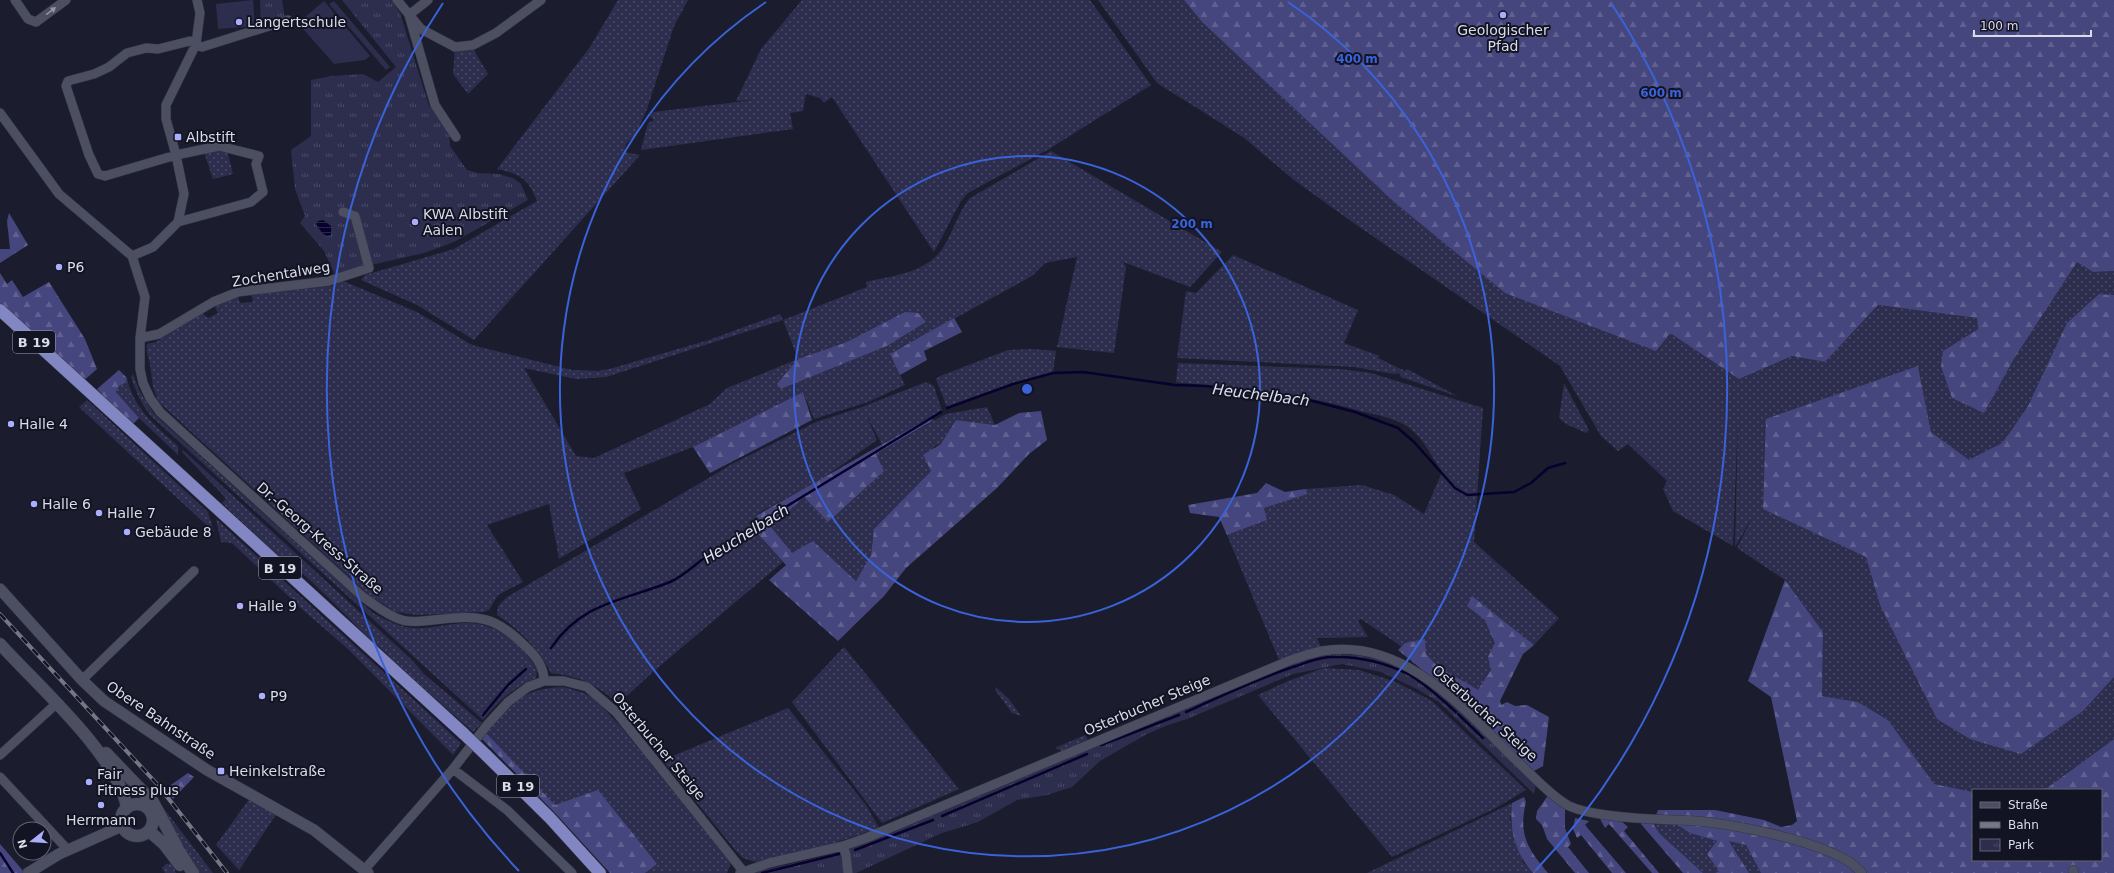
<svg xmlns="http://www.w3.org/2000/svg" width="2114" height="873" font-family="'DejaVu Sans',sans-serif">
<defs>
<pattern id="grass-dots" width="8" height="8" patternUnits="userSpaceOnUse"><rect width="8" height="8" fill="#2d2e4e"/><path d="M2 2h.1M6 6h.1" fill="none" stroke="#4b4c68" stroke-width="1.8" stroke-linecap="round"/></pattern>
<pattern id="forest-firs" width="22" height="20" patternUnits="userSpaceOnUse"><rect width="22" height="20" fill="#46467f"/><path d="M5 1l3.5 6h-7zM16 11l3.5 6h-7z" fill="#606091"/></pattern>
<pattern id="park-tufts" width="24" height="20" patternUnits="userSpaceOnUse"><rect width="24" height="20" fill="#2d2e4e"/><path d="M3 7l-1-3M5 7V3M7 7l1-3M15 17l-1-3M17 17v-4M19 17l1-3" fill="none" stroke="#4b4c68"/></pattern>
<pattern id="water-rules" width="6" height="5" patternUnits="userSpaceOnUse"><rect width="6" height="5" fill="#08002d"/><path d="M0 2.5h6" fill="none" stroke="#2b254b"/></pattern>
</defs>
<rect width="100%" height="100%" fill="#1b1c2d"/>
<path fill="url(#grass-dots)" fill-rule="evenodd" d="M618 0H688L674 26 647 109 636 134 626 144 624 152 640 155 474 340 417 305 361 280 365 275 454 249 537 201C528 178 520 174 497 169L590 47Z
M802 0H1090L1151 85 1049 149 968 193 961 201 934 252 832 97 824 103 820 98 806 94 803 111 790 113 793 129 641 150 648 123 654 120 650 116 653 112 755 100 736 101 761 49Z
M1098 0H1184L1202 22 1394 202 1505 293 1670 333 1739 379 1792 356 1825 362 1878 305 1977 318 1978 329 1943 351 1984 412 2015 357 2077 261 2093 272 2114 271V295L2099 294 2013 428 2002 443 1969 461 1931 432 1918 366 1763 509 1866 557 1880 605 2083 711 2114 677V739L2047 788 2024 790H1973V792L1934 785 1888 720 1858 702 1822 696 1823 632 1785 580 1737 548 1753 516 1735 547 1738 419 1733 546 1673 511 1663 489 1667 481 1628 444 1618 451 1601 436 1560 366 1348 219 1294 180 1243 137 1157 83Z
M472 47 488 74 468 94 453 74 455 49Z
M219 148 227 150 233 174 213 179 204 152Z
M1051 151 1222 252 1190 287 1123 262 1126 267 1114 353 1057 347 1077 257 1045 263 1032 276 890 354 905 385 868 402 814 419 803 392 693 447 624 473 641 509 559 559 549 504 487 525 523 582 498 595 489 610 484 612 417 615 396 612 370 596 160 403C150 385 153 378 149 360 147 354 146 351 147 344L156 342 202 313 208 318 218 313 215 307 238 296 240 303 253 302 251 293 332 286 343 281 417 312 472 345 572 370 599 371 613 368 709 340 780 314 783 320 867 287 866 282C895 275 928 273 944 246 954 230 958 212 970 198ZM783 320 798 359 727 388 710 404 594 458 576 456 524 368 576 379 606 377ZM926 322 887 346 781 389 798 359 847 342Z
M1233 255 1358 310 1344 343 1380 356 1378 358 1405 371 1407 369 1459 397 1401 377 1399 373 1394 374 1354 367 1177 358 1186 291 1196 293Z
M1032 349 1056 351 1053 373 1013 384 947 408 936 379 940 376 1008 350Z
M1178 363 1340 369 1371 373 1483 408 1474 542 1559 618 1534 645 1523 636 1475 702 1395 642 1361 619 1358 621 1368 637 1317 638 1321 647 1279 660 1227 535 1267 520 1264 508 1308 494 1305 489 1362 485 1394 495 1424 514 1442 472C1432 457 1421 434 1405 425 1393 418 1377 415 1364 412 1303 393 1239 389 1176 382Z
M133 374 139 390 154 414 373 613C386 620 397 626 412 628 429 629 447 624 464 623 495 621 522 644 537 670L536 678C511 689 500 700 483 720L151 416C141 404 136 392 131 377Z
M127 378C134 409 155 426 178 446V455L139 418 116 392 119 386 125 383Z
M926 382 934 386 942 411 882 444 866 415 877 440 819 481 757 514 756 532 783 562 654 671 618 704C598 685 579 676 551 673 539 649 520 630 497 615L498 606 507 597 734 463 816 422 862 407Z
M1564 383 1589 430 1586 433 1566 424 1559 418Z
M87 400 208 512 214 532 79 407Z
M987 407 995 425 956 420 941 444 934 446 931 471 874 529 871 555 856 581 813 541 792 554 771 527 804 497 829 522 876 454 946 414Z
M183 450 412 660 424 674 482 723 473 732 391 659C384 649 376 646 367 637 343 612 318 587 292 564L283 561 222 503 226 499 221 493 182 452Z
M216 519 461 743 453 755 349 650 302 609 232 543 221 542Z
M844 647 959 789 882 823 792 702Z
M1324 668 1359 670 1396 682 1432 701 1526 790 1494 809 1392 857 1258 695 1288 681Z
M564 687 584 693 596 700 622 728 731 863 727 873H645L656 864 555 805 486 733C512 703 523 688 564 687Z
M996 687 1009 699 1021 716 1012 713 995 690Z
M627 705 667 753 660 757 622 709Z
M788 708 866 805 879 828 819 848 755 862 743 858 736 851 664 762 668 758Z
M1085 735 1088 740 1062 751 1055 748Z
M155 797 213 873H198Z
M250 798 277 813 239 870 216 845Z
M1512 803 1510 820 1523 862 1533 873H1367Z
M1652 822 1676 824 1690 833 1718 841 1719 871 1715 873H1703L1660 834Z
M1729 840 1746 845 1761 873H1749Z
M172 863 176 873H165L162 868 166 864Z"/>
<path fill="url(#forest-firs)" d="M1184 0H2114V271L2093 272 2077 262 2015 357 1984 413 1952 398 1941 366 1943 351 1978 329 1977 318 1878 305 1825 362 1792 356 1739 379 1670 333 1656 351 1505 293 1394 202 1202 22Z
M9 213 28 245 0 263V249H10L7 221Z
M0 273 7 284 12 280 23 297 49 282 85 339 97 369 81 383 0 308Z
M2099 294 2114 295V677L2083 711 2021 754 1970 739 1937 719 1880 605 1866 557 1763 509 1766 419 1918 366 1931 432 1969 460 2002 443 2013 428 2029 404 2067 323Z
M905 312 918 313 926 322 887 346 781 389 777 384 798 359 847 342Z
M954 318 962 332 924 351 927 360 900 375 890 354Z
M119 370 127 378 125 383 119 386 116 392 139 418 131 426 97 389Z
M803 392 812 420 710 473 693 447Z
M1041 411 1047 440 1029 454 997 488 906 568 884 596 838 641 769 580 786 565 756 532 757 515C814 484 870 450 928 419L934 420 876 454 884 471 828 522 804 497 771 527 792 553 813 541 856 581 871 555 874 529 931 471 923 455 941 444 956 420 995 425 1019 413Z
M1266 483 1285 492 1305 489 1308 494 1264 508 1267 520 1227 535 1219 517 1190 513 1188 505 1257 493Z
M1785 580 1823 632 1822 696 1858 702 1888 720 1934 784 1973 792V860H2101V790H2024L2047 788 2114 739V873H1761L1746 845 1729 841 1749 873H1715L1719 871 1707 854 1717 841 1690 833 1676 824 1655 818 1658 810H1715L1764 820 1781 827 1792 825 1797 821 1771 697 1748 681Z
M1472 596 1534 645 1523 654 1500 701 1501 705 1507 702 1515 706 1527 705 1549 717 1543 766 1534 771 1466 706 1398 650 1405 643 1425 639 1426 654 1437 666 1478 690 1491 670 1488 657 1495 643 1485 620 1467 606Z
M486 733 555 805 598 790 657 864 645 873H610L556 814 482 739Z
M188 773 194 777 173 799 165 789Z
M1549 794 1565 807V828L1571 844 1568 847 1589 873H1575L1547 839 1542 825 1536 819 1537 811Z
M1524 797 1526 802C1518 835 1528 849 1548 873H1533C1515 853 1509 829 1512 803Z
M1599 817 1620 820 1628 827 1624 831 1659 873H1652L1609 824 1605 828Z
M1575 818 1589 821 1585 825 1626 873H1612L1581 835 1577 838 1573 829Z
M1641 821 1652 822 1660 834 1703 873H1683L1641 824Z
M0 844 25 873H0Z"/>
<path fill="url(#park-tufts)" d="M260 0H282L285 18 261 26Z
M342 0H391L400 13 429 106 449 129 450 146 467 170 478 173 499 174 513 178 521 184 528 200 454 242 424 253 371 265 336 277 324 251 300 223 305 216 295 189 291 150 311 136V80L332 76 363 74 378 82 396 67Z
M1338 654 1357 655 1385 661 1418 676 1468 719 1536 784 1534 794 1440 703 1417 689 1381 672 1342 664 1293 674 1187 719 1168 725 1147 734 1100 761 1072 787 1047 795 1017 800 978 822 942 833 856 873H750L838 853 863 844 1298 662 1320 656Z"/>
<path fill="#2d2e4e" d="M253 0 255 26 218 29 216 4Z
M324 1 370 56 365 60 334 64 298 23Z
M334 1 390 67 386 70 329 4Z"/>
<path fill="url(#water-rules)" d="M323 220 331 226V235L327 236 322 233 316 224 318 221Z"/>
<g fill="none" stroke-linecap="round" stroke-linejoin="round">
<path stroke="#08002d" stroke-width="2.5" d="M947 408 1013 384 1053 373 1083 372 1175 385 1206 386 1301 398 1355 412 1398 428 1414 442 1455 488 1467 495 1514 492 1531 483 1548 468 1565 463
M551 648C582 602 623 601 670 582 685 575 694 565 707 556 721 546 735 542 748 530L941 412
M1186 712C1221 696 1255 680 1290 668 1304 664 1317 657 1331 657 1358 656 1384 662 1408 674 1426 684 1440 698 1456 712
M1458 714 1483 738
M483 715 508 685 526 669
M1101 745 1179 715
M942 816 1087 754
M855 850 933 820
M0 853 13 873
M762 873 839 854"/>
<g stroke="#353543" stroke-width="10">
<path id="minor" d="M15 0 28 19 36 22 66 0
M397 0 421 29 455 47 473 45 496 33 541 0
M428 0 409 15 435 105 456 137
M0 113 59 194 132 256 145 297 140 338V369L143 383 150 398 160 412 363 597C375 605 388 616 402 620 412 623 423 621 433 620 476 616 492 613 524 645 535 655 544 666 544 681
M178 222 251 202 263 192 256 164 259 156 219 146 176 155 105 176 98 174 89 155 66 86 68 81 94 74 109 67 127 53 146 48 158 49 190 41 202 47 288 20
M132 256 153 247 178 222 184 194 176 155 166 119V105L196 44 200 13 197 0
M140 338 159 334 213 302 238 292 329 281 369 268 355 216 343 212
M82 680 194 571
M0 755 56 704
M453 769 507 810 572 873
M0 777 68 850
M843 846 846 855 848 873
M365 869 453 769 487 725 508 702 528 687 544 681H564L587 687 616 712 743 871
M2073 870 2074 873
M740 873 769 863 843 846 866 838 1291 660C1301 657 1311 653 1322 651 1406 637 1466 712 1520 764 1535 778 1551 796 1569 806 1593 817 1646 819 1674 820 1718 820 1809 838 1848 861 1853 864 1858 869 1862 873"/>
</g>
<g stroke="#353543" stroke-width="12">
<path id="tertiary" d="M0 589 82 680 104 701 207 770 314 830 368 873
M28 873 59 854 122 826"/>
</g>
<g stroke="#353543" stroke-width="13">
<path id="secondary" d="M0 644C37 685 116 754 127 807
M106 753 153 802 177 847
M121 820a16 16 0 1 1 32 0a16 16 0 1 1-32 0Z
M149 831 164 844 180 865
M173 842 193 873"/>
</g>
<g stroke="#353543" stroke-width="13">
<path id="trunk" d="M0 310 464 734
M486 755 550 818 600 873"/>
</g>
<use href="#minor" stroke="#4c4e61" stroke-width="9"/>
<use href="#tertiary" stroke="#4c4e61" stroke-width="11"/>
<use href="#secondary" stroke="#4c4e61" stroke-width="12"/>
<use href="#trunk" stroke="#8286c2" stroke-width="12"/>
<g stroke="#767785" stroke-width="4">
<path id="rail" d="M0 614 157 784 227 873"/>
</g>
<use href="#rail" stroke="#121323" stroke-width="2.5" stroke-dasharray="8" stroke-linecap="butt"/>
<g stroke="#353543" stroke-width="13" stroke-linecap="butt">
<path id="trunk-bridge" d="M464 734 486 755"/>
</g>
<use href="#trunk-bridge" stroke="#8286c2" stroke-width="12"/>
</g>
<defs><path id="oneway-solid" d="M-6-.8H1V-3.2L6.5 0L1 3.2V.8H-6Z"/></defs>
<use fill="#9495a4" href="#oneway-solid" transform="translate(51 11) rotate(-37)"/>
<g fill="none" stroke="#3a63da" stroke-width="2">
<circle cx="1027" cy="389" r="233"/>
<path d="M1288 2A467 467 0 1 1 766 2"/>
<path d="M519 871A700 700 0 0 1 443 3M1611 3A700 700 0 0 1 1535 871"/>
</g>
<g fill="#abaffb" stroke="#121323" stroke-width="1.5">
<circle cx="1503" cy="15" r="4"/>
<circle cx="239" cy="22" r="4"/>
<rect x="174" y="133" width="8" height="8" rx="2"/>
<circle cx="415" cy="222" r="4"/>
<circle cx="59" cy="267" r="4"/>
<circle cx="11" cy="424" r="4"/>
<circle cx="34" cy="504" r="4"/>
<circle cx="99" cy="513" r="4"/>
<circle cx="127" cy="532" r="4"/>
<circle cx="240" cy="606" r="4"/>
<circle cx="262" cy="696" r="4"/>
<rect x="217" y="767" width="8" height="8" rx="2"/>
<circle cx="89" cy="782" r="4"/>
<circle cx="101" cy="805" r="4"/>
</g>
<g text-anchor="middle" stroke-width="4" stroke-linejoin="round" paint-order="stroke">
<g fill="#121323" stroke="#9fa0ad" stroke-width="1">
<rect x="13" y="331" width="42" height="22" rx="3"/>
<rect x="259" y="557" width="42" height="22" rx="3"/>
<rect x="497" y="775" width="42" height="22" rx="3"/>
</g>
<g font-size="13" font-weight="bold" fill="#dbdce8">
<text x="34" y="347">B 19</text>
<text x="280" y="573">B 19</text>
<text x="518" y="791">B 19</text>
</g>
<g font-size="14" fill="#dbdce8" stroke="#121323" text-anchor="start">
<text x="247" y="27">Langertschule</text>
<text x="1503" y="35" text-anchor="middle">Geologischer<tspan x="1503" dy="16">Pfad</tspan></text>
<text x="186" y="142">Albstift</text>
<text x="423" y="219">KWA Albstift<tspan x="423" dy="16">Aalen</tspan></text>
<text x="67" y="272">P6</text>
<text x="19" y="429">Halle 4</text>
<text x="42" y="509">Halle 6</text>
<text x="107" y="518">Halle 7</text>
<text x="135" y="537">Gebäude 8</text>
<text x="248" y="611">Halle 9</text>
<text x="270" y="701">P9</text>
<text x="229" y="776">Heinkelstraße</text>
<text x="97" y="779">Fair<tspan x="97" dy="16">Fitness plus</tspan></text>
<text x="101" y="825" text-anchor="middle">Herrmann</text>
</g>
<g font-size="14" fill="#dbdce8" stroke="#121323">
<text transform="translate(281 274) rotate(-9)" y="5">Zochentalweg</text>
<text transform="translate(320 538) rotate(41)" y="5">Dr.-Georg-Kress-Straße</text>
<text transform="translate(1147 705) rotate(-23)" y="5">Osterbucher Steige</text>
<text transform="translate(1485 713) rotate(42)" y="5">Osterbucher Steige</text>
<text transform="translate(161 720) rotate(34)" y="5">Obere Bahnstraße</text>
<text transform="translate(659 746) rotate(50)" y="5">Osterbucher Steige</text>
</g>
<g font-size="15" font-style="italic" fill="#dee0f2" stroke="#121323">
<text transform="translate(1261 395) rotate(7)" y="5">Heuchelbach</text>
<text transform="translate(746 534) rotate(-32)" y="5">Heuchelbach</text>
</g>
</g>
<circle cx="1027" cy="389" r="6" fill="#3a63da" stroke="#121323" stroke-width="2"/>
<g font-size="12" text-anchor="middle" font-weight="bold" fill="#3a63da" stroke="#121323" stroke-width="4" stroke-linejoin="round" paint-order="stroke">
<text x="1357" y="63">400 m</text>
<text x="1661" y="97">600 m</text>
<text x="1192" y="228">200 m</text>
</g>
<rect x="1972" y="789" width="130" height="72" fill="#121323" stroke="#626372"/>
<rect x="1980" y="802" width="20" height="6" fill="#4c4e61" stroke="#626372"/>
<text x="2008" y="809" font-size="12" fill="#dbdce8">Straße</text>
<rect x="1980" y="822" width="20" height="6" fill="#767785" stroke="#626372"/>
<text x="2008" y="829" font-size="12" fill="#dbdce8">Bahn</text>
<rect x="1980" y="839" width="20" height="12" fill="url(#park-tufts)" stroke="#626372"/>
<text x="2008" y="849" font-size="12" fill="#dbdce8">Park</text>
<g transform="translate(32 841) rotate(253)"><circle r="19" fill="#121323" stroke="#626372"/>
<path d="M0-3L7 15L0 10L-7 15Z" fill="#abaffb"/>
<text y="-6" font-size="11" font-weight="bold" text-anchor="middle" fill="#dbdce8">N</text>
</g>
<path d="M1974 30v6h117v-6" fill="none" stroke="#dbdce8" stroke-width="2"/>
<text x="1980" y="30" font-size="12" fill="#dbdce8" stroke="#121323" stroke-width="3" paint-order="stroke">100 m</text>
</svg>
